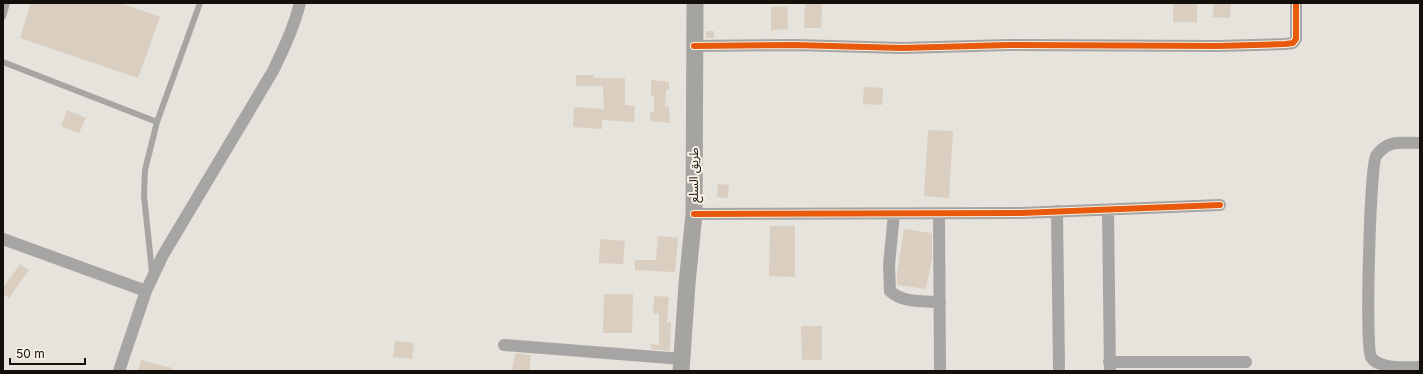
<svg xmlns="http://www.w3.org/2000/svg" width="1423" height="374" font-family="Inter,'Noto Sans Arabic',sans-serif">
<rect width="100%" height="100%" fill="#e6e2dc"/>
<path fill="#d9cebf" d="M31 3H121L160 17 138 78 20 38Z
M1173 3H1197V22H1173Z
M1214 3H1231L1230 18 1213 17Z
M805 4H822L821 28H804Z
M787 6 788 29 771 30V7Z
M706 31H714V38H706Z
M576 75H594V78H625V105L635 106 634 122 602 120V129L573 127 574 107 604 109 603 86H576Z
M651 80 669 82V90H666L665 107H669L670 123 650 121V112H654V96H651Z
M864 87 883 88 882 105 863 104Z
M67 110 86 118 79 133 61 126Z
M928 130 953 131 949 198 924 196Z
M718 184 729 185 728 198 717 197Z
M770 226H795V277L769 276Z
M904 229 932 233V258L926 289 897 285V273Z
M658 236 678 238 675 272 635 270V260H656Z
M600 239 625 241 623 264 599 263Z
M20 264 29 270 9 298 3 294V288Z
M604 294H633L632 333H603Z
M654 296 669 297 667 322H671L670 351 651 349V344L659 345V314H653Z
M801 326H822V360H802Z
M395 341 414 343 412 359 393 357Z
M515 353 531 355 529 371H512Z
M141 360 172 368V371H138Z"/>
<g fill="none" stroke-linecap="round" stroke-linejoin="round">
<path stroke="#a7a5a3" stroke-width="6" d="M3 17 7 3
M3 62 157 122
M152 272 144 196 145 170 157 122 200 3"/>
<path stroke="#a7a5a3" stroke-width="12" d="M694 46 795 45 902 48 1009 45 1218 46 1285 44 1293 43 1296 39V3
M1420 143C1401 143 1388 139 1376 156 1370 166 1365 346 1371 357 1379 370 1407 367 1420 367
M1108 210 1110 371
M1057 211 1059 368
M694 214 1021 213 1220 205
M894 214 889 265 890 291C903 303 922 301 940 302
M939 214 940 371
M3 239 146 291
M504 345 682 359
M1109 362H1246
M119 371 146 291 163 255 273 71C284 48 294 27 300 3"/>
<path stroke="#a6a4a1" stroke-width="17" d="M681 371 687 284 694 214 695 3"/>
<g stroke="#f8f0e4" stroke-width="8">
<path id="cycleway" d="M694 46 795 45 902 48 1009 45 1218 46 1285 44 1293 43 1296 39V3
M694 214 1021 213 1220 205"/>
</g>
<use href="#cycleway" stroke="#e8590c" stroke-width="6"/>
</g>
<g text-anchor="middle" stroke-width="4" stroke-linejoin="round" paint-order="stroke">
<g font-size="12" fill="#13100c" stroke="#f8f0e4">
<text transform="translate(694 175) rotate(-90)" y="4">طريق السلع</text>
</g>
</g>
<rect width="1423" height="374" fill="none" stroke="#13100c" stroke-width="8"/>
<path d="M10 358v6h75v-6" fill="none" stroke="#13100c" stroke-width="2"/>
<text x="16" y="358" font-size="12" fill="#13100c" stroke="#f8f0e4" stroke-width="3" paint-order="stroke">50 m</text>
</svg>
